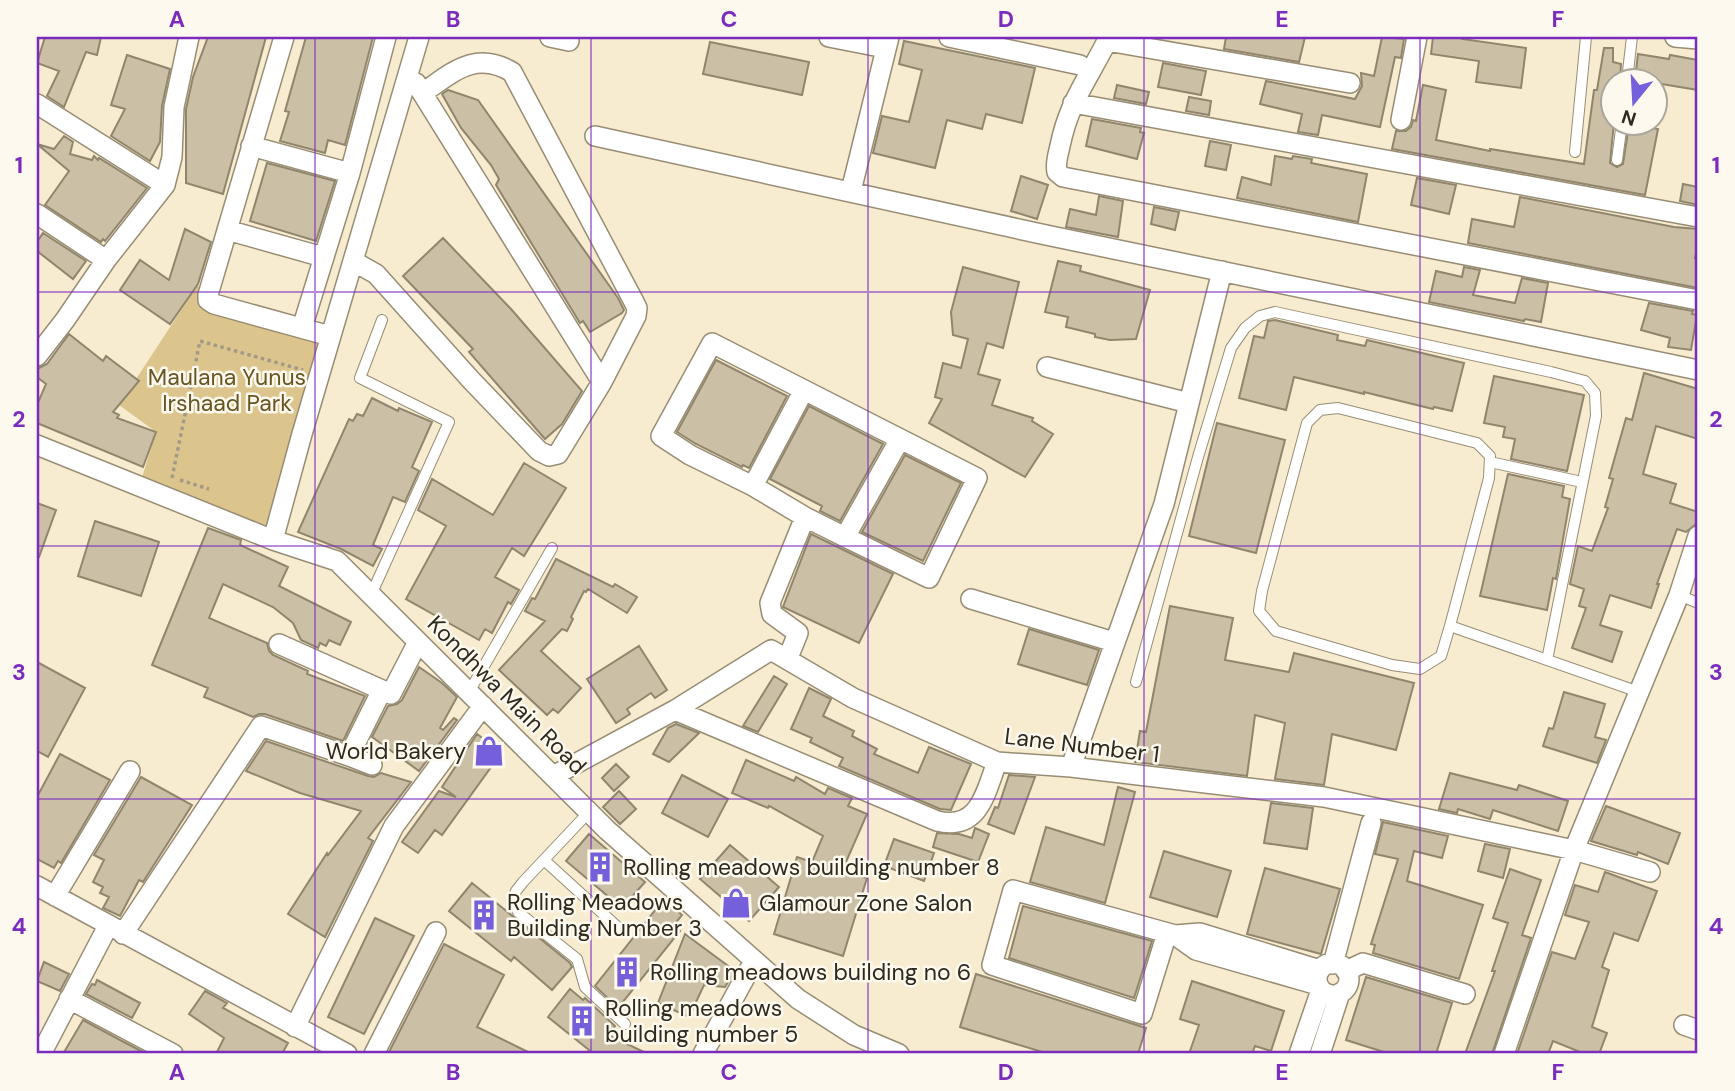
<svg xmlns="http://www.w3.org/2000/svg" width="1735" height="1091" font-family="'DM Sans',sans-serif">
<rect width="100%" height="100%" fill="#f7ebd0"/>
<path fill="#dcc58d" d="M197 286 330 336 273 540 140 484 156 432 119 405Z"/>
<path fill="#cbc0a6" stroke="#90866d" stroke-width="2" d="M45 37H101L97 55 86 52 64 107 47 96 59 71 37 63Z
M208 37H266L223 194 186 183V109L193 77Z
M306 37H373L345 145 328 140 325 153 280 141 289 112 285 111Z
M1226 37H1305L1299 62 1224 49Z
M1382 37 1404 39 1401 58 1395 57 1380 127 1322 115 1318 135 1298 132 1302 114 1260 104 1266 81 1355 99 1362 86 1361 73 1374 76Z
M1433 37H1462V39L1526 48 1521 88 1476 82 1479 61 1431 54Z
M904 41 1035 68 1022 123 986 114 982 129 947 120 935 168 873 153 882 116 909 122 922 70 899 64Z
M710 42 809 62 802 95 703 74Z
M1604 48H1613V62L1621 64 1620 80H1613V122H1614L1610 163 1617 167 1623 164 1629 125 1658 129 1645 195 1392 149 1396 131H1406L1411 127 1413 120 1416 121 1423 85 1446 90 1436 140 1490 151V149L1584 164 1594 90H1597Z
M1638 54 1669 59 1670 55 1698 60V90L1655 83V80H1635Z
M127 55 170 69 162 106 160 142 150 161 111 136 125 109 111 105Z
M1163 63 1206 71 1201 95 1158 87Z
M1117 85 1149 92 1146 104 1114 98Z
M448 90 478 100 618 298 624 310 622 313 590 332 583 321 580 323 496 185 499 179 491 165 461 128 442 94Z
M1189 97 1211 101 1209 115 1186 111Z
M1092 119 1141 128 1140 132 1144 133 1137 159 1086 146Z
M64 136 73 142 70 154 92 160 94 156 98 160 99 158 147 188 105 241 103 239 101 242 45 205 69 171 37 144 54 149Z
M1210 141 1231 145 1226 170 1205 166Z
M1275 156 1292 159 1293 156 1312 159 1311 163 1367 174 1358 222 1237 198 1242 177 1271 185Z
M267 163 335 181 316 241 250 221Z
M1021 176 1048 185 1037 219 1011 211Z
M1417 178 1456 185 1449 214 1411 205Z
M1683 184 1698 187V205L1680 201Z
M1099 196 1123 201 1118 237 1066 227 1070 209 1096 215Z
M1520 197 1674 227 1698 229V245L1695 258 1698 259V288L1468 243 1472 219 1514 227Z
M1154 207 1179 212 1175 230 1151 224Z
M185 229 211 242 198 284 170 324 120 290 140 260 169 280Z
M43 233 86 261 73 279 37 251V242Z
M443 238 511 309 582 391 562 424 545 439 469 352 473 349 403 276Z
M1058 261 1081 266 1080 271 1150 290 1136 339 1110 340 1095 337V334L1066 327 1068 317 1045 312Z
M963 267 1019 282 1003 348 987 343 978 374 1000 380 992 405 1033 418 1032 421 1053 434 1025 477 929 423 942 399 935 397 943 363 961 368 968 339 953 335 951 312Z
M1464 267 1480 270 1473 295 1515 303 1522 278 1548 283 1541 322 1525 319 1524 321 1429 302 1436 271 1462 277Z
M1649 303 1693 311 1692 314 1697 315 1691 350 1668 347 1670 338 1641 330Z
M1275 320 1338 335 1337 340 1365 346 1367 340 1464 363 1452 411 1434 407 1433 409 1364 392V394L1294 377 1286 410 1239 398 1254 336 1264 338 1268 321Z
M69 334 103 361 106 356 139 381 113 412 119 415 117 418 156 432 143 467 37 423V405L46 384 37 377V369L47 364Z
M716 360 787 396 749 468 743 465 742 467 696 444 677 432Z
M1644 373 1698 389V439L1656 426 1643 474 1676 484 1670 503 1698 512V517L1696 524 1686 532 1677 529 1657 584H1659L1651 608 1610 595 1600 625 1622 632 1612 662 1572 648 1586 608 1579 606 1584 589 1570 584 1578 546 1592 551 1608 508 1605 507 1613 479 1609 478 1626 418 1632 420Z
M1494 376 1584 395 1567 471 1511 459 1515 439 1503 437 1505 427 1484 423Z
M372 398 398 411 399 408 432 422 412 467 419 471 405 502 393 497 373 545 382 549 373 566 341 549 298 532 349 419 353 421 357 414 363 416Z
M809 406 883 444 840 521 820 511 822 506 770 479Z
M1217 423 1285 440 1256 553 1189 536Z
M905 455 961 483 923 561 862 532Z
M524 463 566 488 524 556 512 548 495 577 519 590 511 604 508 602 492 633 485 629 479 640 406 599 446 526 418 510 432 479 493 515Z
M1508 474 1564 486 1562 497 1570 499 1556 579 1553 578 1547 610 1480 596Z
M37 503 56 510 39 557H37Z
M95 521 159 542 141 596 78 576Z
M208 528 241 540 240 545 288 567 279 586 351 622 340 645 329 640 326 646 320 643 318 648 301 640 293 623 273 607 223 584 209 618 267 643 269 651 273 655 308 671 307 674 365 696 343 741 265 714H259L253 717 204 697 208 688 152 665Z
M811 534 893 574 859 643 783 607Z
M556 559 613 587 615 584 637 597 627 613 588 589 586 592 584 591 571 617 573 619 567 631 562 629 541 651 581 688 558 713 553 709 547 715 499 670 545 621 525 611 532 598 535 599Z
M1170 606 1233 618 1225 660 1289 672 1294 653 1414 683 1396 750 1332 734 1324 785 1275 779 1285 723 1255 715 1247 776 1135 762 1140 731 1146 732Z
M1029 629 1099 650 1087 685 1018 664Z
M639 646 667 690 655 698 651 693 627 709 630 714 616 723 587 679Z
M37 662 85 688 48 757 37 751Z
M419 667 442 683 457 697 440 728 443 730 454 718 457 720 419 771 372 737 388 706 397 704 402 700Z
M774 676 787 684 758 732 743 726Z
M809 688 831 699 823 716 854 731 852 736 877 749 874 754 918 773 929 747 971 764 951 810 940 809 839 766 843 758 810 742 812 738 791 729Z
M1564 692 1605 704 1595 737 1606 740 1597 763 1543 746 1549 728 1553 729Z
M676 724 699 733 669 762 653 754 668 728Z
M477 734 502 752 442 835 435 830 418 853 402 842 439 791 456 797 442 787Z
M266 741 368 776 374 777 381 773 411 782 368 838 373 841 325 937 288 914 327 853 328 855 361 811 300 793 246 771Z
M60 754 110 780 61 863 58 861 54 868 37 859V797Z
M746 760 794 781 796 777 825 794 828 788 852 798 848 806 867 814 842 871 867 878 843 956 774 934 797 857 812 862 823 836 769 806 768 808 732 793Z
M616 764 629 777 614 791 602 778Z
M1450 773 1517 790 1519 785 1568 801 1558 831 1493 810 1490 819 1458 809 1457 813 1439 809Z
M682 775 728 799 708 837 662 813Z
M1009 775 1035 777 1014 834 988 824 995 807 998 808Z
M141 777 192 805 143 882 139 880 120 916 103 908 109 897 100 893 103 887 93 882 104 860 94 855Z
M1118 787 1135 792 1105 903 1030 882 1046 827 1104 845Z
M619 791 636 809 620 824 603 807Z
M1271 803 1313 808 1307 849 1264 843Z
M1606 806 1680 833 1668 864 1638 852 1637 855 1591 841Z
M1383 822 1448 836 1442 858 1414 851 1407 881 1483 905 1459 979 1373 953 1375 945 1371 944 1398 859 1375 854Z
M975 828 989 834 978 862 933 847 937 833 959 834 972 838Z
M589 834 645 882 622 908 566 861Z
M894 839 934 853 924 881 884 866Z
M1485 844 1510 849 1503 878 1478 871Z
M730 845 779 887 749 921 700 879Z
M1164 851 1231 871 1217 917 1150 897Z
M1265 868 1340 889 1321 954 1247 934Z
M1510 869 1541 880 1522 935 1531 938 1492 1054H1465L1495 971H1492L1508 923 1493 918Z
M1605 872 1657 891 1638 941 1614 933 1602 967 1609 970 1592 1027 1607 1033 1599 1054H1585L1553 1041 1548 1054H1517L1552 952 1575 959 1589 922 1565 915 1575 885 1598 892Z
M472 883 570 963 572 967 552 990 514 957 511 961 449 911Z
M664 899 682 915 673 926 680 931 618 1008 595 986Z
M1023 906 1152 941 1134 998 1009 958Z
M375 918 414 936 364 1034 328 1017Z
M685 934 735 971 725 987 704 985 689 1017 658 1003Z
M444 944 504 975 477 1027 532 1054H388Z
M44 962 69 974 60 991 37 981Z
M976 974 1146 1028 1138 1054H1049L960 1027Z
M1366 977 1452 1003 1436 1054H1390L1346 1040Z
M97 980 140 1003 132 1018 86 994 92 984 95 985Z
M1192 981 1284 1011 1271 1051 1255 1046 1252 1054H1189L1199 1025 1180 1019Z
M570 989 583 1000 585 998 615 1026 608 1035 648 1054H594L548 1017Z
M205 991 227 1003 223 1008 288 1043 282 1054H216L224 1038 189 1014Z
M83 1020 120 1040 147 1054H63Z"/>
<g fill="none" stroke-linecap="round" stroke-linejoin="round">
<g stroke="#988d74" stroke-width="12">
<path id="lane" d="M1627 80 1632 37
M1575 152 1586 37
M1617 160 1622 122
M1490 462 1582 482
M371 595 449 422 360 378 382 320
M1679 595 1698 603
M1450 626 1489 478 1490 456 1477 443 1338 408 1320 410 1307 423 1262 591 1259 611 1276 631 1392 665 1420 669 1441 656 1450 626 1639 692
M1136 682 1198 457 1231 348 1245 328 1260 316 1275 312 1551 372 1585 381 1595 393 1596 416 1547 660
M469 692 552 548
M589 812 523 882 516 891 513 900 518 912 577 959 585 987 625 1024
M544 860 623 932"/>
</g>
<g stroke="#988d74" stroke-width="22">
<path id="street" d="M284 37 208 295V300L214 304 330 336
M550 37 569 41
M829 37 885 48
M949 37 1080 65
M1109 37C1090 76 1069 101 1060 146 1058 155 1055 163 1057 172L1063 177 1698 300
M1675 37 1698 39
M1107 41 1350 83
M416 83 602 382
M1073 103 1698 217
M37 104 165 185
M1401 120 1417 37
M595 136 1046 235 1698 370
M251 146 350 173 386 37
M851 191 889 37
M37 214 106 260
M227 230 323 257
M353 261 376 274 471 380 539 451 549 456 558 454 602 382 636 316 637 308 633 300 512 72C476 50 453 72 424 92
M302 328 350 173
M37 356 65 320 106 260 165 185 172 157 174 107 189 37
M1047 367 1189 403
M37 445 273 540 337 561 607 830 798 999 854 1035 899 1054
M753 486 804 390
M805 517 845 537 900 439
M273 540 302 434 419 37
M971 599 1114 642
M279 644 391 694 418 642
M788 658 798 633 772 614 770 603 805 517 753 486 690 455 661 436 712 343 977 478 929 578 845 537
M675 710 937 821C979 831 985 794 997 762
M349 756 372 765
M1071 767 1164 504 1222 271
M553 776 675 710 771 650 853 698 997 762 1071 767 1324 797 1574 850 1650 872
M37 886 347 1054
M55 896 130 771
M1167 933 1142 1014 992 965 1013 890 1175 935 1196 950 1318 985
M123 934 261 726 349 756 382 690
M1175 935 1200 933 1320 970
M1317 979a16 16 0 1 1 32 0a16 16 0 1 1-32 0Z
M1333 964 1371 823
M1346 971 1363 963 1465 994
M69 999 173 1054
M1684 1025 1698 1030
M295 1027 394 826 483 706
M41 1054 108 926
M374 1054 436 932
M703 1054 754 961
M1299 1054 1321 990
M1320 1054 1340 993
M1504 1054 1574 850 1679 595 1698 536"/>
</g>
<path stroke="#a29a86" stroke-width="3.5" stroke-dasharray="3.5 3.5" stroke-linecap="butt" d="M172 478 200 341 303 370
M180 480 209 489"/>
<use href="#lane" stroke="#fff" stroke-width="10"/>
<use href="#street" stroke="#fff" stroke-width="19"/>
</g>
<path fill="none" stroke="#7b2cbf" stroke-width="2" stroke-opacity="0.55" d="M315 37V1054M591 37V1054M868 37V1054M1144 37V1054M1420 37V1054M37 292H1698M37 546H1698M37 799H1698"/>
<defs>
<g id="shop-bare" transform="scale(2.415)"><path d="M-5-2.5h2.3a2.7 3.5 0 0 1 5.4 0H5L5.5 6h-11ZM-1.5-2.5h3a1.5 2.3 0 0 0-3 0Z" fill="#765fda" stroke="#fef9ee" stroke-width="2.5" paint-order="stroke"/></g>
<g id="building-bare" transform="scale(2.415)"><path d="M-4-6H4V6H1V3H-1V6H-4ZM-2.5-4.3h1.7v1.8h-1.7ZM.8-4.3h1.7v1.8H.8ZM-2.5-1h1.7V.8h-1.7ZM.8-1h1.7V.8H.8Z" fill="#765fda" stroke="#fef9ee" stroke-width="2.5" paint-order="stroke"/></g>
</defs>
<g fill-rule="evenodd">
<use href="#shop-bare" x="489" y="751"/>
<use href="#building-bare" x="600" y="867"/>
<use href="#shop-bare" x="736" y="903"/>
<use href="#building-bare" x="484" y="915"/>
<use href="#building-bare" x="627" y="972"/>
<use href="#building-bare" x="582" y="1021"/>
</g>
<g text-anchor="middle" stroke-width="5" stroke-linejoin="round" paint-order="stroke">
<g font-size="23" fill="#685522" stroke="#fef9ee">
<text x="227" y="385">Maulana Yunus<tspan x="227" dy="26">Irshaad Park</tspan></text>
</g>
<g font-size="23" fill="#2e2a1f" stroke="#fef9ee">
<text transform="translate(507 695) rotate(45)" y="8">Kondhwa Main Road</text>
<text transform="translate(1082 745) rotate(7)" y="8">Lane Number 1</text>
</g>
<g font-size="23" fill="#2e2a1f" stroke="#fef9ee" text-anchor="start">
<text x="466" y="759" text-anchor="end">World Bakery</text>
<text x="623" y="875">Rolling meadows building number 8</text>
<text x="507" y="910">Rolling Meadows<tspan x="507" dy="26">Building Number 3</tspan></text>
<text x="759" y="911">Glamour Zone Salon</text>
<text x="650" y="980">Rolling meadows building no 6</text>
<text x="605" y="1016">Rolling meadows<tspan x="605" dy="26">building number 5</tspan></text>
</g>
</g>
<rect width="1735" height="1091" fill="none" stroke="#fef9ee" stroke-width="77"/>
<g transform="translate(1634 102) rotate(198)"><circle r="33" fill="#fef9ee" stroke="#aba69b" stroke-width="2"/>
<path d="M0-5L12 26L0 18L-12 26Z" fill="#765fda"/>
<text y="-10" font-size="19" font-weight="bold" text-anchor="middle" fill="#2e2a1f">N</text>
</g>
<rect x="38" y="38" width="1658" height="1014" fill="none" stroke="#7b2cbf" stroke-width="2.5"/>
<g font-size="23" text-anchor="middle" font-weight="bold" fill="#7b2cbf">
<text x="177" y="27">A</text>
<text x="453" y="27">B</text>
<text x="729" y="27">C</text>
<text x="1006" y="27">D</text>
<text x="1282" y="27">E</text>
<text x="1558" y="27">F</text>
<text x="19" y="173">1</text>
<text x="1716" y="173">1</text>
<text x="19" y="427">2</text>
<text x="1716" y="427">2</text>
<text x="19" y="680">3</text>
<text x="1716" y="680">3</text>
<text x="19" y="934">4</text>
<text x="1716" y="934">4</text>
<text x="177" y="1080">A</text>
<text x="453" y="1080">B</text>
<text x="729" y="1080">C</text>
<text x="1006" y="1080">D</text>
<text x="1282" y="1080">E</text>
<text x="1558" y="1080">F</text>
</g>
</svg>
